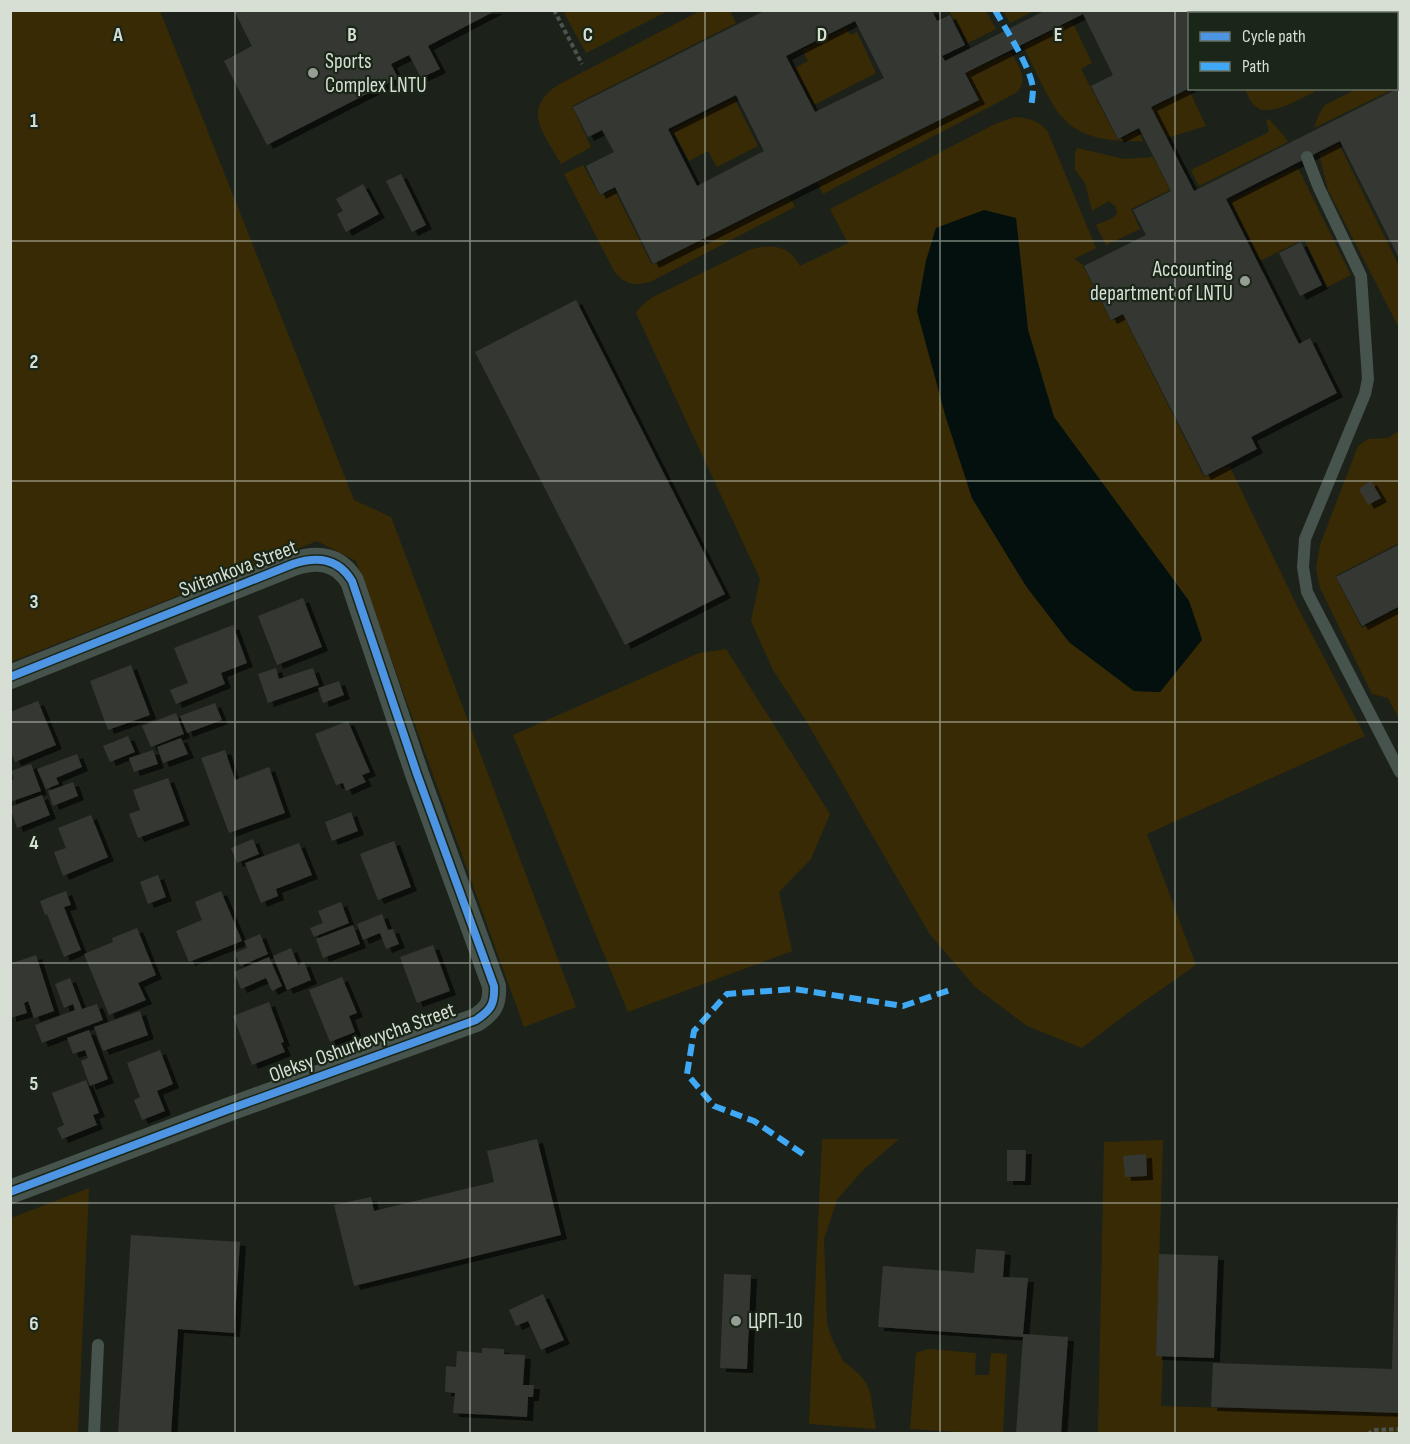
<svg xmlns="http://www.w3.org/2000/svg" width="1410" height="1444" font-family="'Sofia Sans Condensed',sans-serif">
<defs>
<filter id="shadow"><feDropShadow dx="6" dy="4" stdDeviation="0" flood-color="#0009"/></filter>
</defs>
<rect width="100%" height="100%" fill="#1c221a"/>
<path fill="#382a04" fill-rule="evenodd" d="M10 11H160L354 500 391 517 576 1007 524 1027 356 561 317 541 11 662Z
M563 11H668L586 53Z
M700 11H730L736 23 572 106 591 147 561 164C545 134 520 110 558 85Z
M949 11H986L996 29 968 43Z
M1003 11H1034L1010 23Z
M1072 21 1092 63 1081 69 1118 140 1138 131 1143 141C1115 142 1081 140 1061 116 1047 99 1034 66 1023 46Z
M846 28 851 35 857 32 876 73 814 105 795 68 808 61 802 50Z
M1011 52C1018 66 1030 80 1016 93L823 194 817 182 979 100 966 73Z
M1245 89H1320C1307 95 1272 117 1258 108 1251 104 1248 96 1245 89Z
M1357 89H1394L1314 128 1319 114 1325 105Z
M1189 90 1206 126 1167 138 1152 108Z
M734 98 758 146 717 167 708 151 689 161 672 130Z
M1015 117C1028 118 1038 121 1047 130L1096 248 1074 259 1082 264 1111 321 1123 315 1204 477 1229 465 1297 606 1365 736 1147 834 1196 965 1129 1012 1082 1048 1027 1026 975 987 929 933 805 719 773 670 751 621 760 579 636 313 641 306 653 297 747 251C760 246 779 243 791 254 795 257 797 262 800 266L848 243 830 209 995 124ZM1016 218 1028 330 1054 417 1189 601 1202 639 1160 692 1134 691 1069 642 1026 586 972 498 917 311 926 261 936 228Z
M1266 119 1270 120 1285 137 1288 142 1199 186 1191 170 1269 132Z
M1339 144 1399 266V328L1328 190 1319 154Z
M1077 148 1124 159 1153 157 1170 190 1131 209 1140 229 1106 245 1096 225 1111 219 1117 214 1116 207 1109 201 1092 211 1085 183 1075 170V152Z
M583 165 600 196 614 189 652 265 790 197 795 207 650 282C632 286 626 285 614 271L564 174Z
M1297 166 1351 275 1327 287 1304 239 1260 261 1230 201Z
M1399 431V543L1335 576 1362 628 1399 608 1400 700 1398 701 1399 704V719L1388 698 1372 694 1320 588 1316 568 1320 545 1358 446 1368 439 1388 438Z
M726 649 830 814 811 859 779 892 792 951 628 1012 513 735 699 653Z
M822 1139H899L861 1172 837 1200 824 1239 827 1323 832 1339 843 1361 858 1373 866 1383 870 1392 876 1429 809 1424Z
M1163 1140 1156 1356H1163L1161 1406 1399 1413V1433L1098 1434 1104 1142Z
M89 1188 78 1433H11V1218Z
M928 1349 976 1353 975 1375H989L991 1353 1007 1354 1003 1433H975L910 1429 916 1353Z"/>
<path fill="#03100e" d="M984 210 1016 218 1028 330 1054 417 1189 601 1202 640 1160 692 1134 691 1069 642 1026 586 972 498 946 418 917 311 926 261 936 228Z"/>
<path fill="#353831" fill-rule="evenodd" filter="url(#shadow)" d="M234 10H497L428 46 440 69 421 78 409 55 391 64 398 78 267 145 224 61 252 46Z
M766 10H932L937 21 950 15 965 45 942 56 945 61 1046 10H1271L1273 14H1190V88L1151 107 1194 191 1399 88 1400 260 1340 141 1226 199 1299 344 1310 338 1337 393 1251 437 1257 449 1205 476 1123 314 1111 320 1084 266 1146 235 1133 210 1171 191 1139 128 1118 139 1091 86 1113 75 1083 14 965 73 979 100 653 264 615 187 600 195 586 166 614 152 602 130 588 137 573 107ZM855 21 884 78 815 112 786 56ZM736 95 764 151 697 186 668 129Z
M401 174 426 225 412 232 386 181Z
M363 184 379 214 346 232 337 214 343 211 336 199Z
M1301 242 1322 285 1300 296 1279 253Z
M576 300 725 594 625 645 475 352Z
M1371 481 1381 498 1368 505 1359 489Z
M1400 544V606L1362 626 1336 577Z
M303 598 322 647 277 665 258 616Z
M233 625 247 663 221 673 225 684 176 704 170 690 188 683 174 648Z
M131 665 150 715 108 730 90 681Z
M276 668 279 679 313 668 319 685 268 703 258 674Z
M339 681 344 695 323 703 318 688Z
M38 701 56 745 15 762 10 750V712Z
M215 703 222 720 187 733 180 716Z
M176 713 184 734 151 747 142 726Z
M348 721 370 772 362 775 366 782 346 791 343 783 336 785 315 734Z
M128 736 135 752 110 762 103 746Z
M181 738 188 754 163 763 157 747Z
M153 750 158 764 134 772 129 758Z
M225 750 235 780 269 767 285 813 229 833 201 758Z
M77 754 82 767 56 778 59 784 46 789 37 769Z
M31 764 41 791 10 802V781L14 779 11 771Z
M168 778 184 821 138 838 129 814 140 810 133 790Z
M73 782 78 796 53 806 48 791Z
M42 795 50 815 17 828 10 807Z
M351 812 358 831 332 841 325 822Z
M91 815 108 857 63 876 54 852 66 848 58 828Z
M253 839 259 854 237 863 231 848Z
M394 841 411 887 378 900 360 854Z
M299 843 312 875 276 889 278 896 261 903 245 863Z
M158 875 166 897 148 904 140 882Z
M66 891 71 905 64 907 81 950 64 957 47 914 45 915 40 901Z
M221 891 242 941 189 962 176 931 202 920 195 902Z
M341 902 349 923 314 937 310 928 323 923 318 911Z
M382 914 388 930 393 929 399 944 386 949 380 933 363 940 357 924Z
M353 925 360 944 323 958 316 939Z
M137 928 156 975 138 983 146 1000 109 1015 84 954 113 942 112 938Z
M260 934 268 954 240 966 235 953 247 948 244 941Z
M433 945 450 991 417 1003 400 957Z
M291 948 298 965 304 962 311 980 287 990 273 956Z
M36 955 54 1011 34 1018 28 1001 24 1003 27 1013 10 1018V964Z
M269 957 282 986 272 991 266 978 241 989 234 972Z
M342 977 357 1013 349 1016 355 1032 330 1042 309 990Z
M70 978 82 1009 97 1004 103 1020 42 1043 35 1025 75 1010 73 1004 64 1008 55 984Z
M269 1002 284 1042 281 1043 285 1052 252 1065 233 1016Z
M140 1011 148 1035 103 1051 94 1027Z
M89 1030 108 1079 90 1086 81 1061 88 1058 85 1050 73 1054 67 1038Z
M160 1050 173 1084 157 1091 165 1111 142 1120 134 1100 140 1097 127 1063Z
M86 1080 99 1113 93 1115 97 1125 62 1139 57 1128 64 1125 52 1093Z
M537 1139 561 1235 354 1286 334 1205 371 1197 374 1211 494 1182 487 1151Z
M1007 1150H1026L1025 1181H1007Z
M1146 1154 1147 1176 1125 1177 1123 1156Z
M1397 1208H1400V1413L1211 1407 1213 1363 1392 1369Z
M131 1235 240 1242 234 1333 178 1329 171 1434H118Z
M976 1249 1005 1251 1003 1277 1028 1278 1023 1334 1068 1337 1061 1434H1016L1023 1337 878 1327 883 1266 974 1273Z
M1159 1254 1218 1256 1214 1358 1156 1356Z
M724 1274 751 1275 747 1369 720 1368Z
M543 1294 564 1340 541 1350 528 1321 516 1326 509 1310Z
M482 1348 504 1349V1354L525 1355 523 1385H534L533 1397H528L527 1417 453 1413 455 1393 445 1392 446 1366 456 1367 457 1351 482 1353Z"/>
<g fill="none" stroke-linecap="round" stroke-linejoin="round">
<path stroke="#4b544e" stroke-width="4" stroke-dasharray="4.5 3" stroke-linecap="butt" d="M554 10 582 64
M1317 10 1320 14
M1396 75 1400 77
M1368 1434 1373 1430 1400 1429"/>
<path stroke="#47534d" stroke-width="12" d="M1307 157 1319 188 1361 276 1368 379 1365 394 1305 539 1303 567 1307 592 1400 772
M94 1434 98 1345"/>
<path stroke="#47534d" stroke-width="24" d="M10 677 293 564C317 556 338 558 352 581L417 774 494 986C495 1004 491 1010 476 1020L227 1110 10 1192"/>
<path stroke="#3fa9f5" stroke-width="6" stroke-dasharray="12 6" stroke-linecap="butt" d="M995 10C1006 30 1030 66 1033 88 1033 94 1032 101 1031 107
M803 1154 754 1121 714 1106 687 1074 694 1031 727 994 794 989 903 1006 953 989"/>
<g stroke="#1a2617" stroke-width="11">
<path id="cycleway" d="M10 677 293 564C317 556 338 558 352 581L417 774 494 986C495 1004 491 1010 476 1020L227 1110 10 1192"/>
</g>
<use href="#cycleway" stroke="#4d94e3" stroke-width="8"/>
</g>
<path fill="none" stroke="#d7dfd4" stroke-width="1.5" stroke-opacity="0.55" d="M235 10V1434M470 10V1434M705 10V1434M940 10V1434M1175 10V1434M10 241H1400M10 481H1400M10 722H1400M10 963H1400M10 1203H1400"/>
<g fill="#969d93" stroke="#1a2617" stroke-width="2">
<circle cx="313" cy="73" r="6"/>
<circle cx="1245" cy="281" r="6"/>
<circle cx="736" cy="1321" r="6"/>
</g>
<g text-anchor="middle" stroke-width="4.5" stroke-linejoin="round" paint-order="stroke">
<g font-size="21" fill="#d7dfd4" stroke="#1a2617" text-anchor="start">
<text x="325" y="68">Sports<tspan x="325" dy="24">Complex LNTU</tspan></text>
<text x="1233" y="276" text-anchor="end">Accounting<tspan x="1233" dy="24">department of LNTU</tspan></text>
<text x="748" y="1328">ЦРП-10</text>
</g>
<g font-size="21" fill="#d7dfd4" stroke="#1a2617">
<text transform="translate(238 568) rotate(-21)" y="7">Svitankova Street</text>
<text transform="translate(362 1042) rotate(-20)" y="7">Oleksy Oshurkevycha Street</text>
</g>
</g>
<g font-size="20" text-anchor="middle" font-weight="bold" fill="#d7dfd4" stroke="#1a2617" stroke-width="4.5" stroke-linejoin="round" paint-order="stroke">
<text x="118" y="41">A</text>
<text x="352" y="41">B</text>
<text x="588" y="41">C</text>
<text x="822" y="41">D</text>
<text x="1058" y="41">E</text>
<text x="34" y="127">1</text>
<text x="34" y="368">2</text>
<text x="34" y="608">3</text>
<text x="34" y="849">4</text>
<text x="34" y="1090">5</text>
<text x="34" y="1330">6</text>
</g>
<rect width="1410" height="1444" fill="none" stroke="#d7dfd4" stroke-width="24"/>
<rect x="1188" y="12" width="210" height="78" fill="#1a2617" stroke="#667063" stroke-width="1.5"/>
<rect x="1200" y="32" width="30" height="9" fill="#4d94e3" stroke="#667063" stroke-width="1.5"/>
<text x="1242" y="42" font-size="18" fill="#d7dfd4">Cycle path</text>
<rect x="1200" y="62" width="30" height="9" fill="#3fa9f5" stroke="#667063" stroke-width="1.5"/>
<text x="1242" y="72" font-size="18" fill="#d7dfd4">Path</text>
</svg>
